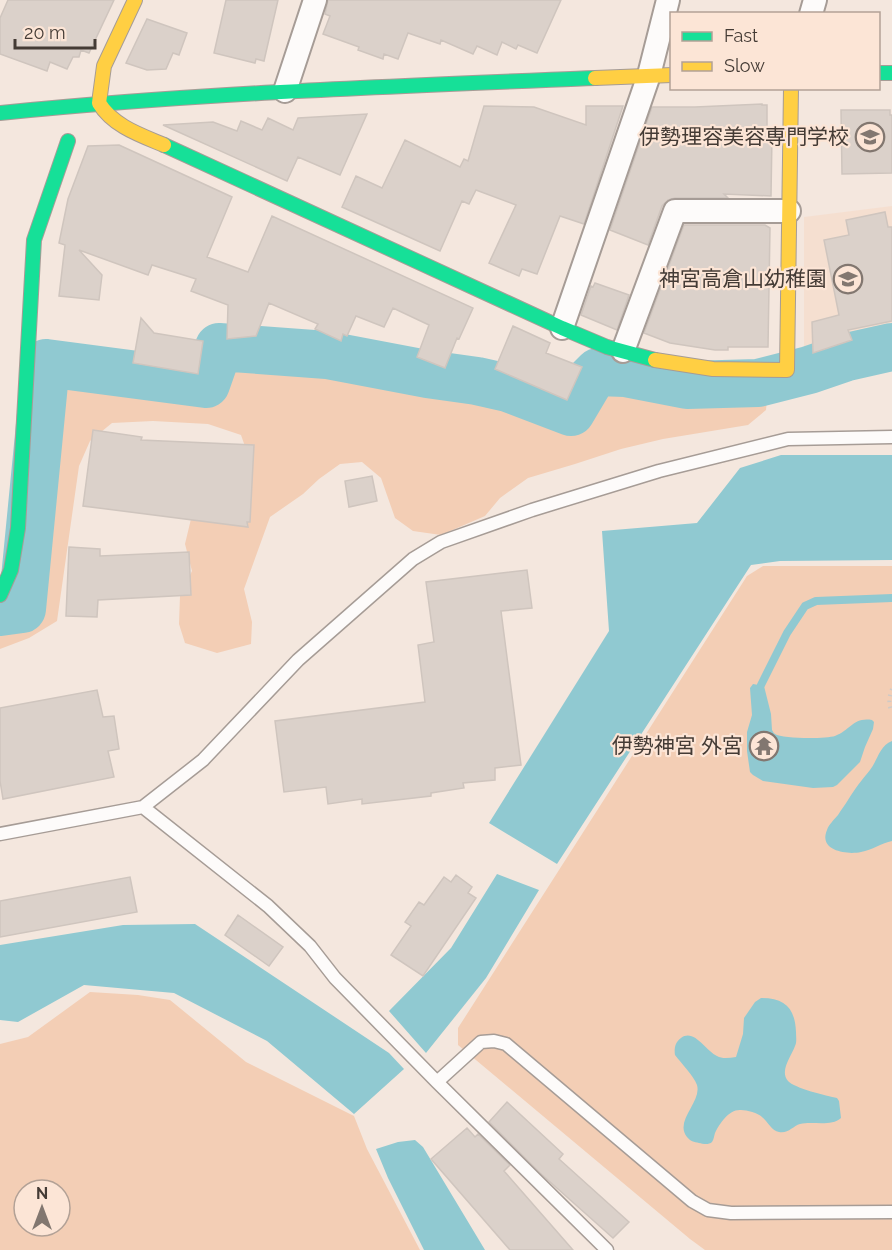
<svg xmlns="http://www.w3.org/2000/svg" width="892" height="1250" font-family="Raleway,'Noto Sans JP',sans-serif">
<rect width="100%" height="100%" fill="#f4e7de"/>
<path fill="#f5dfd0" d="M892 206V340L804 364V217Z"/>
<path fill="#f3ceb5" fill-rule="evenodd" d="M223 353 358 368 441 382 536 404 573 419 596 383 604 380 617 381 656 386 690 393H757L767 399 766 410 748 425 663 439 621 449 575 464 528 478 500 498 485 516 441 535 413 531 395 518 381 478 362 462 340 464 319 479 303 494 270 517 244 589 252 622 251 644 217 653 185 643 179 624 180 596 192 571 185 544 191 519 247 452 241 435 208 424 153 421 112 423 90 441 79 466 57 621 29 638 0 649V617L26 613 49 370 210 390Z
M763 566H892V1250H705L690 1239 458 1045V1028L747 576Z
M90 992 138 995 170 1000 246 1062 354 1116 367 1149 420 1250H0V1044L28 1037ZM24 1190H60V1226H24Z"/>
<path fill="#90c9d1" d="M781 455H892V560L780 561 751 565 557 864 489 823 609 631 602 531 697 523 740 468Z
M753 684 764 686 771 714 772 730C773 731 773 733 775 734 782 739 826 739 835 736 851 730 853 717 872 720L874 722 873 729 865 747 860 762 837 785 833 787 813 788 763 781 753 775 750 772 747 751V732L752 715 750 688Z
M892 741V841C882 843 872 850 861 852 847 855 818 851 827 830 829 824 834 820 838 815 841 810 845 805 848 800 856 787 861 781 870 770 878 760 879 746 892 741Z
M497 874 539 890 486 978 426 1053 389 1011 451 948Z
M195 924 389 1053 404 1069 354 1114 267 1041 174 993 84 985 18 1022 0 1020V945L123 925Z
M761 998C785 998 795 1008 796 1032 796 1037 797 1042 795 1046 792 1055 779 1071 788 1081 794 1088 827 1096 837 1098L839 1101 841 1118C831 1127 813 1121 800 1124 793 1126 788 1134 779 1132 772 1131 768 1122 762 1117 758 1113 747 1110 741 1110 729 1109 720 1123 715 1133 714 1136 714 1139 712 1142 709 1145 703 1144 699 1143 694 1142 690 1141 687 1137 674 1121 702 1102 697 1085 694 1076 681 1063 675 1055 674 1049 675 1042 681 1038 694 1028 706 1051 717 1056 722 1059 729 1058 736 1057L743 1034 744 1018 755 1002Z
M415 1140 423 1147 485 1250H424L388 1178 376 1149 398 1142Z"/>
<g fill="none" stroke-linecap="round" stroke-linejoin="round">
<path stroke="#90c9d1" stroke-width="8" d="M761 685 787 633 805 606 816 601 892 598"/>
<path stroke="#90c9d1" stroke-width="48" d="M0 612 22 609 46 363 206 384 219 347 327 355 427 374 477 381 508 388 571 412 590 380 598 372 625 373 687 385 758 383 809 370 847 357 892 347"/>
</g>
<path fill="#dbd1ca" stroke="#cfc5be" stroke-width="1.5" d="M8 0H114L89 53 81 50 79 57H73L67 69 50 62 47 71 0 54V18Z
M226 0H278L264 61 256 59 255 63 214 53Z
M328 0H561L537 53 518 45 516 49 502 42 497 55 477 46 473 54 441 40 440 44 408 33 398 59 384 54 383 59 358 50 359 47 323 34 330 16 325 14Z
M147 19 187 33 179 55 173 53 166 69 147 70 126 63Z
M762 104V105H767V136H772L771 196 724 194 728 198H675L668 200 662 206 648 245 610 230 652 107H695Z
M484 106 534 107 586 125V106H623L584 224 560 216 537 274 522 269 519 276 489 263 516 205 476 190 469 204 462 201 440 251 342 207 356 176 382 188 405 140 460 167 464 159 468 161Z
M841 110H890V115H892V173L842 174Z
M367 114 340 175 298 157 287 181 163 125 213 122 237 131 241 121 262 130 268 118 293 130 298 118Z
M119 145 232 197 207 257 248 272 272 216 473 308 459 339 457 338 445 368 417 357 429 325 393 308 384 327 356 316 347 336 343 334 341 341 315 329 318 324 269 303 256 336 227 339 228 305 191 291 196 279 152 265 148 275 79 250 102 275 99 300 59 296 65 245 59 243 68 199 88 146Z
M885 212 888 227H892V321L848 330 852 340 813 353 812 322 839 315 824 240 849 235 846 220Z
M684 225H765L770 228 768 347H728V350H715L670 343 644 333Z
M595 283 629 295 617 330 581 315 591 286 593 287Z
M141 318 154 333 203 341 198 374 133 363Z
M513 326 550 343 546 353 582 367 567 400 495 369Z
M93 430 142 437 141 440 254 445 250 522H247L248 527 83 506Z
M372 476 377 501 349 507 345 481Z
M69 547 100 549V556L189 552 191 595 98 600 97 617 66 616Z
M527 570 532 608 501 611 521 765 495 768V780L463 783 464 788 431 793V796L362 804V799L328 804 326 787 284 792 275 721 425 702 418 645 434 642 426 582Z
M97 690 103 717 114 716 119 749 108 751 114 777 3 799 0 781V708Z
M456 875 472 887 468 893 476 898 423 976 391 955 411 926 405 922 419 902 424 905 444 877 451 882Z
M130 877 137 912 0 937V901Z
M238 915 283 947 269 966 225 935Z
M507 1102 563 1154 559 1159 629 1222 613 1238 540 1173 489 1122Z
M467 1128 475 1137 478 1134 510 1165 504 1171 573 1250H510L431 1159Z"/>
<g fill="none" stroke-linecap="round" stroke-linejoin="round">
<g stroke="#a69c96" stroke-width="15">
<path id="lane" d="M143 807 268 906 310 946 335 978 437 1082 607 1250
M0 834 143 807 203 760 298 660 413 559 441 542 532 510 659 471 788 439 892 437
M437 1082 481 1042 494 1041 506 1044 692 1201 708 1210 731 1213 892 1212"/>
</g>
<g stroke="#a69c96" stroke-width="26">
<path id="street" d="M811 14 815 0
M285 91 315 0
M562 328 649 75 668 0
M623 351 675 211H789"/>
</g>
<g stroke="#a69c96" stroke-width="16">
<path id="fast" d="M878 73H892
M0 113C198 93 397 86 595 78
M164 145 562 328 607 347 655 360
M0 595 11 570 18 528 34 240 68 141"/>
</g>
<g stroke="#a69c96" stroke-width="16">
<path id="slow" d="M135 0 104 66 99 103C113 126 140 135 164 145
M595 78 672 75
M655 360 713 369 787 370 791 88"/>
</g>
<path stroke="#cecac6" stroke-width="4" stroke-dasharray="1.5 4.5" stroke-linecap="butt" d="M892 689C889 696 888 705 892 712"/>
<use href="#lane" stroke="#fdfbfa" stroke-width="12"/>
<use href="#street" stroke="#fdfbfa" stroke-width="22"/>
<use href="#fast" stroke="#16e098" stroke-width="14"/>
<use href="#slow" stroke="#ffcf43" stroke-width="14"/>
</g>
<defs>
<g id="university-ring" transform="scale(1.5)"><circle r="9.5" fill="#fce5d6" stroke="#827770" stroke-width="1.5"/><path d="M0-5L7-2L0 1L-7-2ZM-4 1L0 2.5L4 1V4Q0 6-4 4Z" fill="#827770"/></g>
<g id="school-ring" transform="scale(1.5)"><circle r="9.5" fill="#fce5d6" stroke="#827770" stroke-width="1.5"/><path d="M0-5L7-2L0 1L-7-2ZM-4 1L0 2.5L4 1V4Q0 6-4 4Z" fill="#827770"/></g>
<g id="temple-ring" transform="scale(1.5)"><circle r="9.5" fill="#fce5d6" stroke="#827770" stroke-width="1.5"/><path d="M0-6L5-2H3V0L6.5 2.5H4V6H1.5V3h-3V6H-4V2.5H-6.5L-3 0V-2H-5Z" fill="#827770"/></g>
</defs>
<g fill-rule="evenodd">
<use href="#university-ring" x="870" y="137"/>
<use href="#school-ring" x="848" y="279"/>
<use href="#temple-ring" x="764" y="746"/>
</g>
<g text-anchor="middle" stroke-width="4.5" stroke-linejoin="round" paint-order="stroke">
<g font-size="21" fill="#443b35" stroke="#fce5d6" text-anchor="end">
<text x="849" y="144">伊勢理容美容専門学校</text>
<text x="827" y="286">神宮高倉山幼稚園</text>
<text x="743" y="753">伊勢神宮 外宮</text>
</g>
</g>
<rect x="670" y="12" width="210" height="78" fill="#fce5d6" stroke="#b2a196" stroke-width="1.5"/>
<rect x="682" y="32" width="30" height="9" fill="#16e098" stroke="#b2a196" stroke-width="1.5"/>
<text x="724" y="42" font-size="18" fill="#443b35">Fast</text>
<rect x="682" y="62" width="30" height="9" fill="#ffcf43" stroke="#b2a196" stroke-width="1.5"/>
<text x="724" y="72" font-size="18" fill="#443b35">Slow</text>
<g transform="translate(42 1208)"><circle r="28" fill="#fce5d6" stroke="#b2a196" stroke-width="1.5"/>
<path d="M0-4.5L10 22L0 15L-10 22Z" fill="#827770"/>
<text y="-9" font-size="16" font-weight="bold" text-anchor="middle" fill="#443b35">N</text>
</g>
<path d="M15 39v9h80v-9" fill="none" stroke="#443b35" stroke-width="3"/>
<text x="24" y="39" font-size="18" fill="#443b35" stroke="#fce5d6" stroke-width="4.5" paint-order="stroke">20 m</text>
</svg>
